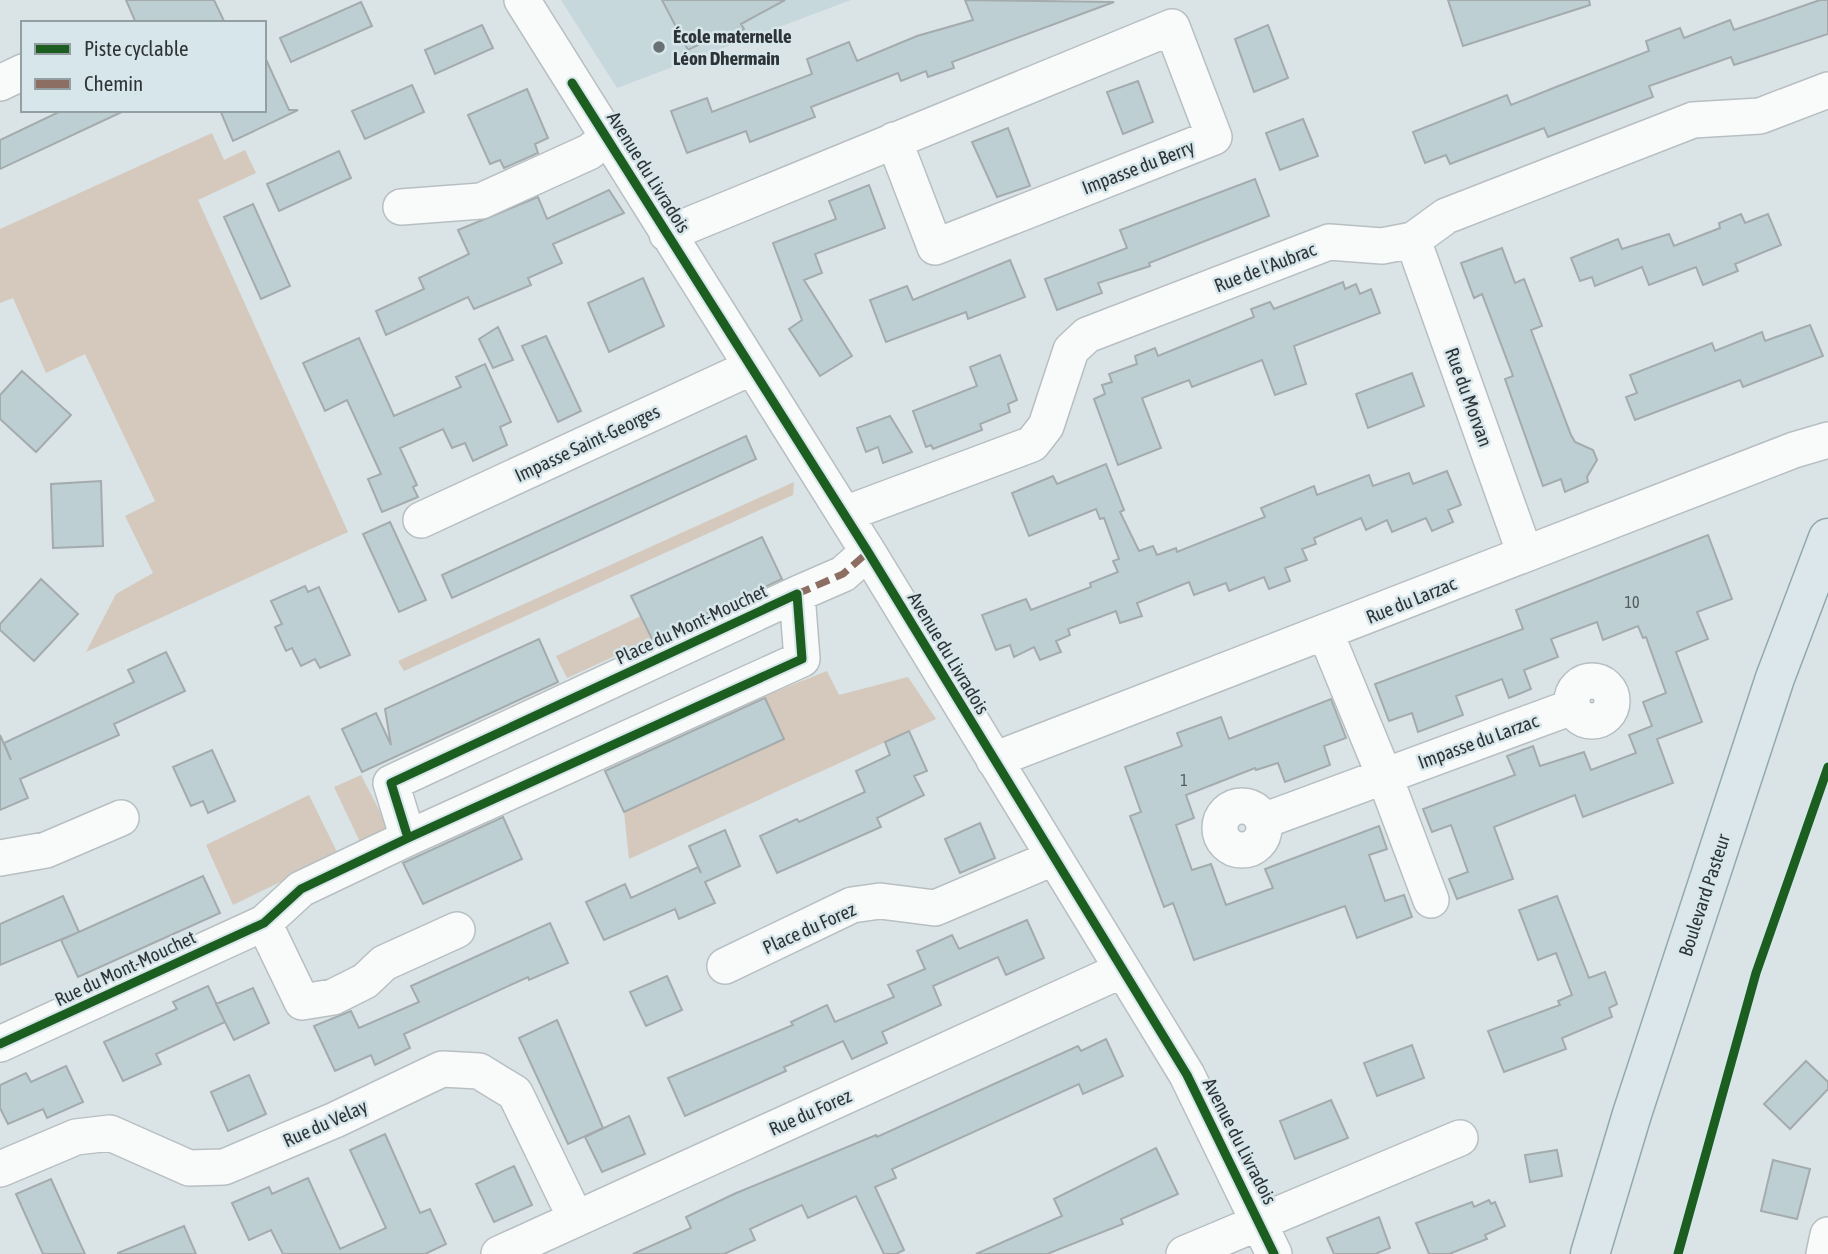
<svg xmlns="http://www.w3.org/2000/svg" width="1828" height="1254" font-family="'Asap Condensed',sans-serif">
<rect width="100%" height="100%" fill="#dae3e6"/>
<path fill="#c7d8dd" d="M561 0H851L617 88Z"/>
<path fill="#d4c9bc" d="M212 133 224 160 245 150 256 173 198 200 348 532 86 652 116 594 153 573 125 516 155 501 85 354 46 373 13 298 0 303V229Z
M794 482 793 495 404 671 398 661Z
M641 616 652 639 567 678 556 656Z
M827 671 839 695 908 677 936 719 629 859 624 812 784 739 764 696Z
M361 775 391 833 362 846 334 787Z
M309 795 338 854 233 905 206 845Z"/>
<path fill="#bdcfd3" stroke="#a4abad" stroke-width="2" d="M126 0H214L225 23H136Z
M662 0H785L741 24 744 29 717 44 714 37 688 50Z
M965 0 1114 2 952 62 954 68 928 77 926 71 901 81 898 73 811 107 815 117 750 142 746 131 687 153 671 111 707 98 712 112 812 74 807 59 849 42 857 61 917 36 973 20Z
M1448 0H1589L1590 5 1463 46Z
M1820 0H1828V34L1734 65 1731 57 1649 86 1653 97 1548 137 1544 128 1450 164 1446 155 1425 163 1413 132 1507 95 1511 105 1556 87 1649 51 1646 41 1680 28 1684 38 1730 20 1734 30Z
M361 2 372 26 291 62 280 38Z
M482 25 493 48 435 74 425 50Z
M1268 25 1288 78 1254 92 1235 39Z
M264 55 289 110H298L233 141 220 110H264Z
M1138 81 1153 122 1123 134 1107 92Z
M412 85 424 112 365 139 352 111Z
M527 89 548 138 535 144 538 153 504 168 500 160 490 164 468 115Z
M63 110H126L0 169V140Z
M1303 119 1318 156 1280 170 1266 133Z
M1008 128 1030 186 997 197 972 142Z
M339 151 351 178 279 211 267 184Z
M1255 179 1269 216 1149 263 1150 266 1098 283 1102 293 1057 310 1045 279 1127 248 1120 230Z
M869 185 885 228 815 254 822 273 804 280 852 356 820 376 789 329 802 320 773 243 836 219 829 201Z
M609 190 624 213 553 244 562 263 528 278 531 285 474 309 468 297 386 335 376 311 424 289 419 278 469 254 458 230 538 197 547 219Z
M253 204 290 286 261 299 224 217Z
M1741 214 1745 223 1768 214 1781 245 1735 264 1738 271 1703 285 1696 267 1649 285 1642 267 1595 286 1592 277 1580 281 1571 258 1618 239 1622 249 1669 234 1674 246 1720 228 1719 223Z
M1502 248 1515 283 1524 279 1542 326 1531 330 1571 435 1575 442 1593 450 1597 460 1587 477 1588 482 1565 492 1561 479 1543 486 1505 379 1513 376 1482 294 1474 298 1461 263Z
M1010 260 1025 297 968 319 966 312 886 342 870 300 907 286 913 300Z
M643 278 664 326 609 352 588 303Z
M1343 282 1345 289 1356 284 1360 294 1371 289 1380 313 1294 346 1306 384 1275 395 1262 360 1192 387 1189 380 1142 398 1161 448 1118 465 1094 399 1105 394 1102 385 1112 382 1109 374 1137 364 1135 356 1155 348 1158 356 1254 317 1251 309 1270 302 1274 309Z
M1810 325 1823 356 1743 387 1740 380 1635 420 1626 397 1637 393 1630 375 1712 343 1715 351 1762 332 1765 341Z
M498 327 513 360 493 368 479 339Z
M546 336 581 411 558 422 522 346Z
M359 338 394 416 461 387 456 377 485 364 511 422 500 427 507 445 473 461 465 443 452 448 443 429 400 448 417 485 413 487 418 497 382 512 368 479 381 474 347 400 325 411 303 363Z
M1000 355 1017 400 1008 404 1010 412 980 424 982 430 933 449 931 445 926 447 913 411 977 386 970 367Z
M22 371 71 415 36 452 0 419V395Z
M1412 373 1424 406 1368 428 1356 394Z
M890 416 912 452 883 463 878 447 866 452 857 428Z
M746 436 756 459 452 598 442 575Z
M1106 464 1124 510 1120 512 1139 551 1153 546 1157 555 1176 548 1177 552 1265 517 1261 508 1314 486 1317 495 1369 475 1373 486 1409 473 1413 484 1447 471 1461 505 1448 510 1453 522 1432 531 1426 518 1392 532 1387 520 1366 530 1361 518 1314 538 1316 544 1302 549 1307 560 1285 568 1290 581 1269 589 1264 577 1229 591 1226 583 1194 595 1189 582 1137 603 1142 616 1120 623 1116 611 1068 629 1070 635 1056 641 1061 652 1040 660 1034 647 1014 657 1010 645 996 650 982 615 1026 599 1031 610 1091 587 1090 583 1118 572 1113 561 1119 559 1104 518 1100 519 1096 509 1029 536 1012 493 1053 476 1057 484Z
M101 481 103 546 53 548 51 484Z
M390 522 426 600 399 612 363 534Z
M1708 535 1732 599 1697 612 1708 639 1676 652 1702 722 1657 739 1673 783 1583 817 1575 795 1494 827 1513 879 1457 899 1449 879 1468 872 1459 847 1451 825 1432 832 1423 809 1515 775 1507 756 1533 746 1540 766 1584 752 1591 770 1636 753 1629 735 1652 726 1643 702 1666 693 1646 637 1643 638 1638 626 1603 640 1597 622 1551 639 1558 657 1524 670 1531 689 1509 698 1502 679 1456 696 1463 715 1418 732 1412 713 1389 721 1375 684 1523 629 1516 610Z
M762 537 782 579 652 639 631 596Z
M41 579 78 614 34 661 0 630V624Z
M305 586 308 592 319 587 350 655 320 668 315 659 301 666 292 648 286 651 275 627 282 624 271 601Z
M539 639 558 682 362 772 342 729 376 713 391 745 385 709Z
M166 652 185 691 114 724 119 735 20 779 28 798 0 810V735L11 760 4 743 134 682 128 670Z
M765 698 784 739 624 812 605 771Z
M1331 699 1346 738 1324 746 1330 765 1285 782 1278 763 1256 770 1255 768 1186 795 1194 818 1176 825 1184 848 1192 870 1211 864 1226 905 1273 888 1265 869 1379 826 1387 849 1369 855 1385 901 1404 895 1412 917 1357 938 1345 906 1194 960 1173 903 1164 907 1130 816 1141 812 1125 767 1182 746 1177 733 1221 717 1229 739Z
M909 731 927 771 914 776 924 795 877 818 881 827 777 873 760 836 797 819 799 822 865 792 856 771 890 755 885 742Z
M212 750 235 801 208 813 203 801 191 806 173 767Z
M503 817 522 859 423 904 403 863Z
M980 823 995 858 960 873 945 839Z
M725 830 740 866 705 882 715 903 679 919 675 909 604 940 586 902 625 884 631 898 698 867 701 873 689 846Z
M203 876 220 913 78 977 61 940Z
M63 896 79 932 0 965V924Z
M1557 896 1589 978 1605 972 1617 1004 1609 1008 1612 1017 1562 1038 1566 1049 1504 1072 1488 1031 1560 1005 1558 1001 1572 995 1556 953 1538 960 1519 910Z
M1027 920 1044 958 1006 975 998 957 933 986 941 1005 882 1032 887 1043 852 1059 843 1041 784 1067 786 1071 685 1116 668 1078 793 1025 791 1022 827 1005 835 1022 894 997 888 985 925 969 917 951 952 935 959 949Z
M550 923 568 963 529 980 528 977 404 1034 410 1048 375 1065 371 1055 335 1071 314 1026 351 1011 359 1028 419 1002 411 986Z
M667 976 682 1010 646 1026 630 992Z
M208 986 225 1022 156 1054 161 1064 123 1081 104 1042 177 1009 173 1002Z
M253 988 269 1023 234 1040 216 1004Z
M557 1020 603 1128 568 1144 519 1038Z
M1106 1039 1123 1076 1083 1094 1079 1084 892 1169 896 1178 875 1187 904 1250 896 1254H884L856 1196 808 1218 802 1205 750 1229 755 1240 724 1254H633L691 1228 686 1217 734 1194 876 1135 877 1137 1078 1046 1081 1051Z
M1412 1045 1424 1078 1377 1096 1364 1063Z
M1806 1061 1828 1082V1089L1790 1129 1764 1104Z
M66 1066 83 1102 47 1118 43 1109 8 1124 0 1108V1085L26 1073 31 1082Z
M249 1075 266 1114 228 1131 211 1092Z
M1331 1100 1348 1138 1295 1159 1280 1121Z
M629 1116 645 1154 602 1172 585 1137Z
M385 1134 420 1213 430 1209 446 1244 425 1254H283L271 1230 249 1240 232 1203 269 1187 272 1194 308 1178 340 1249 386 1228 350 1150Z
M1156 1148 1178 1194 1121 1219 1123 1224 1047 1254H976L1062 1216 1054 1199Z
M1557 1150 1562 1176 1530 1182 1525 1155Z
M1773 1160 1810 1169 1797 1219 1761 1211Z
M514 1166 532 1205 494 1222 476 1184Z
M51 1179 67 1215 85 1254H43L16 1194Z
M1489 1200 1491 1204 1495 1202 1505 1226 1485 1235 1487 1239 1449 1254H1429L1416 1223 1472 1202 1474 1207Z
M1379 1217 1390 1248 1375 1254H1334L1327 1238Z
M184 1226 196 1254H118V1253Z"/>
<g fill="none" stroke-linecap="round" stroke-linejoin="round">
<g stroke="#b8bfc2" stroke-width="38">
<path id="minor" d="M522 0 868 552 1187 1075 1274 1254
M0 83 23 72
M401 207 481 201 589 152 607 138
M667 234 1172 27 1214 137 935 247 894 140
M1413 240 1525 554
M845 514 1032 444 1046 426 1071 350 1087 335 1329 242 1382 246 1413 240 1446 216 1693 120 1760 116 1828 90
M421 520 752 367
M797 594 843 574 868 552
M1326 634 1384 775 1431 900
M1572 701a20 20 0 1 1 40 0a20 20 0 1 1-40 0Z
M994 760 1794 450 1828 440
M1220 828a22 22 0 1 1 44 0a22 22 0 1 1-44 0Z
M1263 821 1572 707
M0 858 46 850 121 818
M264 923 302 1002 333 997 365 981 384 963 457 930
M725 966 852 905 880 901 935 908 1053 858
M0 1044 264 923 301 889 408 838 802 659 797 594 391 783 408 838
M0 1169 76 1137 110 1133 189 1168 224 1167 335 1120 442 1069 479 1071 515 1093 576 1219
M499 1254 1122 970
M1184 1254 1460 1138
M1824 1254 1828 1235"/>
</g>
<g stroke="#92a9ae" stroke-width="41">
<path id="major" d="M1590 1254 1632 1114 1775 678 1828 538"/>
</g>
<use href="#minor" stroke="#f9fbfb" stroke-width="35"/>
<use href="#major" stroke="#dbe7ea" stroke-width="38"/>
<path stroke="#8d6e63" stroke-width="7" stroke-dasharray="14 7" stroke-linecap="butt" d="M797 594 843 574 868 552"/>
<g stroke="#d6e6ea" stroke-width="13">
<path id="cycleway" d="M572 83 868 552 1187 1075 1274 1254
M0 1044 264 923 301 889 408 838 802 659 797 594 391 783 408 838
M1678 1254 1756 973 1828 767"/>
</g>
<use href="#cycleway" stroke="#1b5e20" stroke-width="9"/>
</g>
<circle fill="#6a7174" stroke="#d6e6ea" stroke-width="2.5" cx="659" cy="47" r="7"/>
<g text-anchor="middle" stroke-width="5" stroke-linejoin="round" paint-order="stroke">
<g font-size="16" fill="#525b5d">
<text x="1632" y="608">10</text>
<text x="1184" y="786">1</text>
</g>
<g font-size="19" font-weight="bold" fill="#2e3436" stroke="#d6e6ea" text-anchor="start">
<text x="673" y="43">École maternelle<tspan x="673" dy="22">Léon Dhermain</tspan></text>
</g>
<g font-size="19" fill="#2e3436" stroke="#d6e6ea">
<text transform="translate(1138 167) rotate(-21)" y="7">Impasse du Berry</text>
<text transform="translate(649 172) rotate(58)" y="7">Avenue du Livradois</text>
<text transform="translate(1265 267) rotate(-21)" y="7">Rue de l'Aubrac</text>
<text transform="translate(1469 397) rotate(70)" y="7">Rue du Morvan</text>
<text transform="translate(587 443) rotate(-25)" y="7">Impasse Saint-Georges</text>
<text transform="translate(1411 600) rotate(-22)" y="7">Rue du Larzac</text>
<text transform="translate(691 624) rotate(-25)" y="7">Place du Mont-Mouchet</text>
<text transform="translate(949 653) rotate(59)" y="7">Avenue du Livradois</text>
<text transform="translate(1478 741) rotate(-20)" y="7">Impasse du Larzac</text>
<text transform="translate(1704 895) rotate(-72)" y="7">Boulevard Pasteur</text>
<text transform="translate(809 928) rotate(-24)" y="7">Place du Forez</text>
<text transform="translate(125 968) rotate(-25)" y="7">Rue du Mont-Mouchet</text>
<text transform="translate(810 1112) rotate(-24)" y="7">Rue du Forez</text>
<text transform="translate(325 1123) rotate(-24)" y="7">Rue du Velay</text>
<text transform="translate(1240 1141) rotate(63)" y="7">Avenue du Livradois</text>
</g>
</g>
<rect x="21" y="21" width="245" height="91" fill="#d6e6ea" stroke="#939fa2" stroke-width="2"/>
<rect x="35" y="44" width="35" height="10" fill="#1b5e20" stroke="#939fa2" stroke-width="2"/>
<text x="84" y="56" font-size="21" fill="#2e3436">Piste cyclable</text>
<rect x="35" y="79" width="35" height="10" fill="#8d6e63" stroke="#939fa2" stroke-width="2"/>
<text x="84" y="91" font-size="21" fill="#2e3436">Chemin</text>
</svg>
